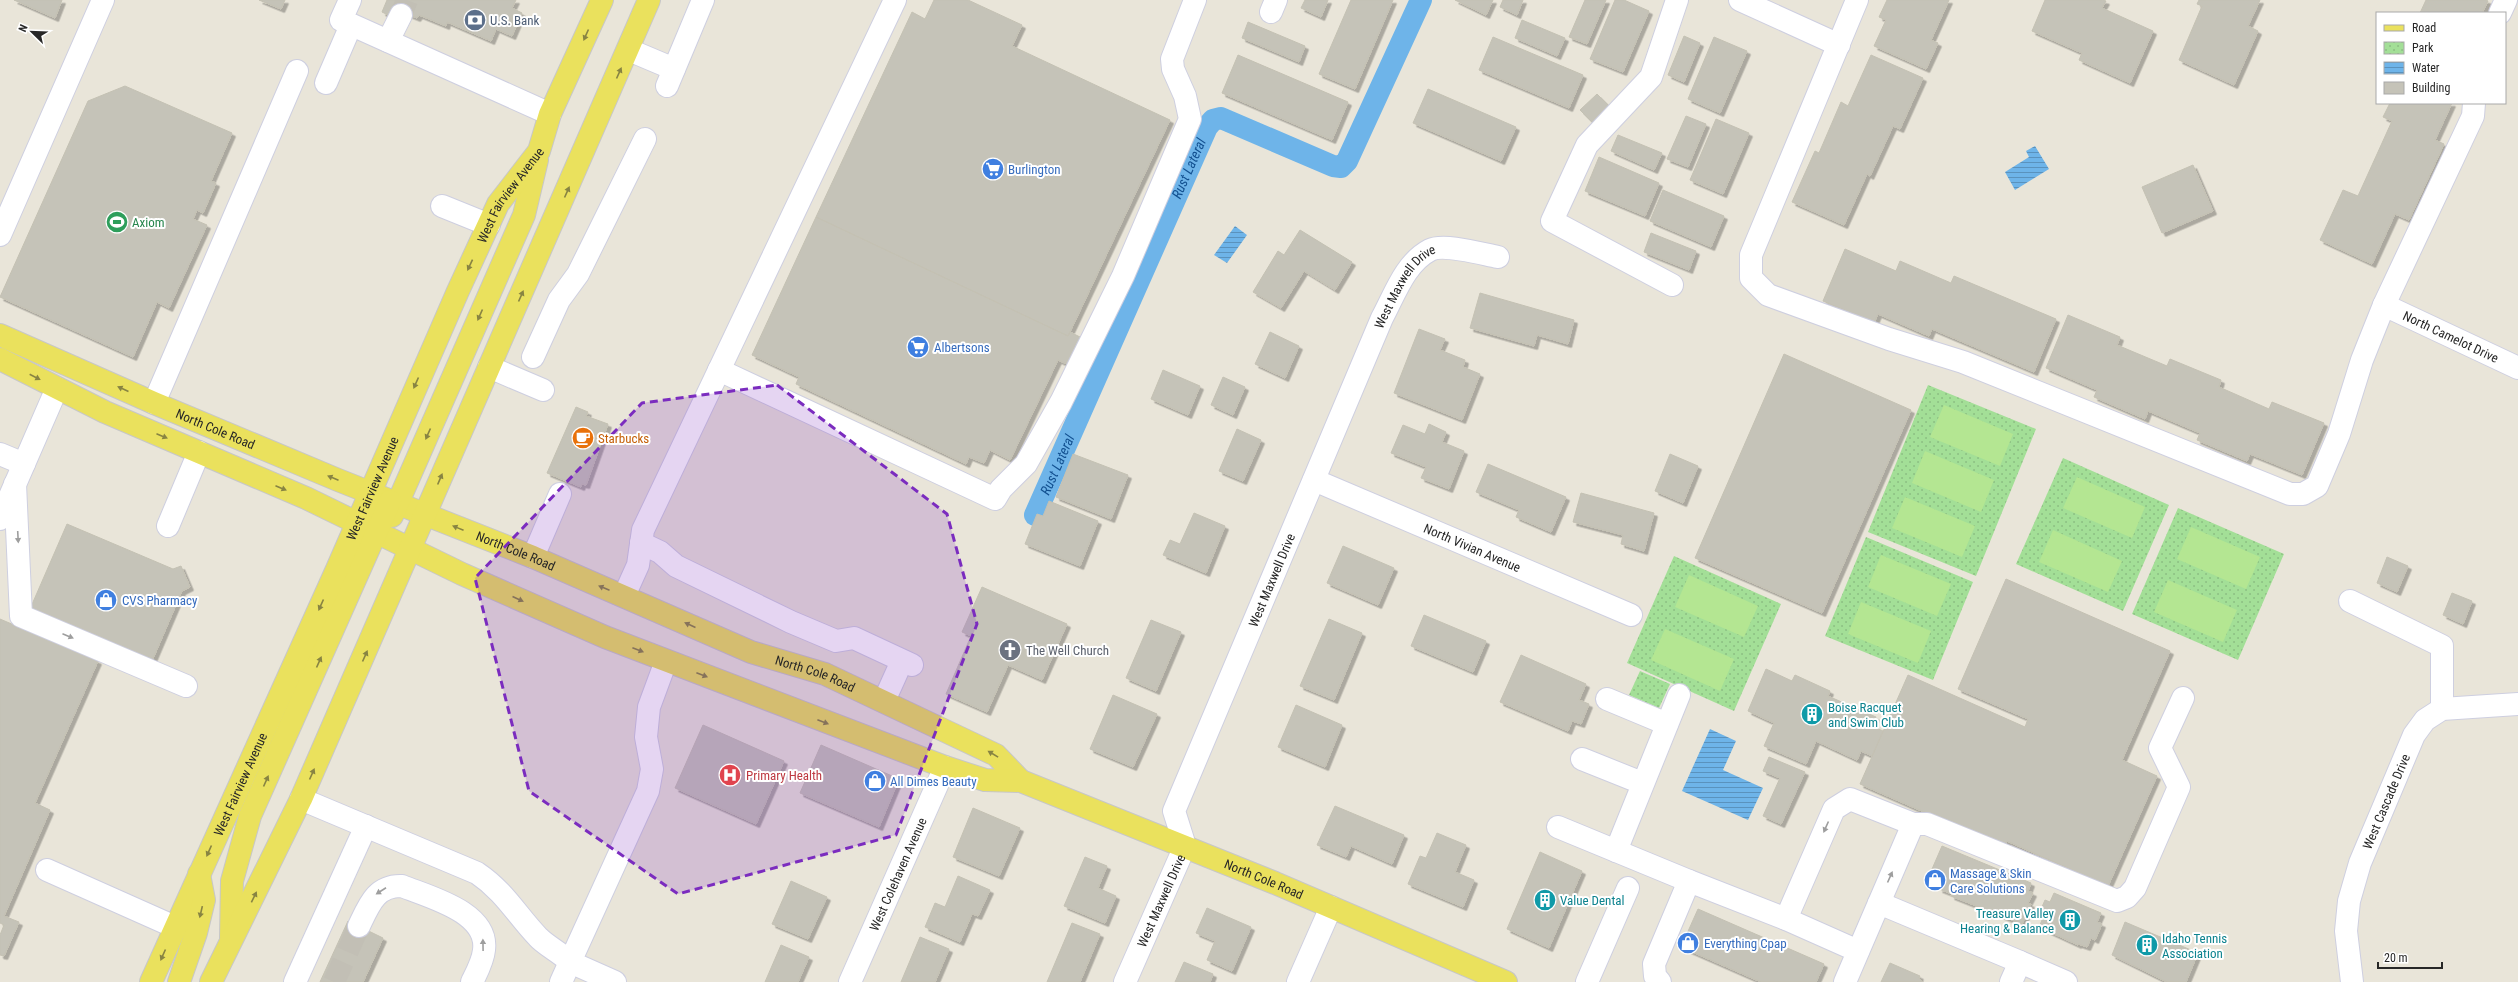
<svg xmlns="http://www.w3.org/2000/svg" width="2518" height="982" font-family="'Roboto Condensed',sans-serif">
<defs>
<pattern id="park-dots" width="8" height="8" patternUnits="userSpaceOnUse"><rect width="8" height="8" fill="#a3df97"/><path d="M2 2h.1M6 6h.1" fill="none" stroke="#8cbf82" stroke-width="1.8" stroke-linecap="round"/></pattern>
<pattern id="water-rules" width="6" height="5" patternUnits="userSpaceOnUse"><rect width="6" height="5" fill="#6eb4e9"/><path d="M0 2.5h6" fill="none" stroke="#5a92bd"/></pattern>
<filter id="shadow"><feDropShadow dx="3.5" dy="3.5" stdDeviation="0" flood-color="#0004"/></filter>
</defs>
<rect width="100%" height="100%" fill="#e9e5d9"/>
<path fill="url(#park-dots)" d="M1928 385 2036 429 1976 576 1868 532Z
M2063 458 2169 505 2123 611 2016 564Z
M2178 508 2284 554 2238 660 2132 614Z
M1866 537 1973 582 1933 680 1825 636Z
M1674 556 1781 604 1734 711 1627 663Z
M1640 671 1670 684 1659 708 1629 695Z"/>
<path fill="#b4e692" d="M1944 405 2013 434 2000 466 1930 437Z
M1925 451 1994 480 1981 512 1912 483Z
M2077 477 2145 507 2132 538 2063 508Z
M1905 497 1975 526 1962 557 1892 528Z
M2191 527 2260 557 2246 589 2177 559Z
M2053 530 2122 561 2108 592 2039 562Z
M1881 555 1951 584 1937 616 1868 587Z
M1689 575 1758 606 1744 637 1675 607Z
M2168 580 2237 610 2223 642 2154 612Z
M1861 602 1931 631 1918 663 1848 634Z
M1665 629 1734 659 1720 691 1651 660Z"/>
<path fill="url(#water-rules)" d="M2035 146 2049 169 2015 190 2005 172 2029 157 2026 151Z
M1235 226 1247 235 1227 263 1214 255Z
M1710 729 1736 741 1723 770 1763 788 1748 820 1682 791Z"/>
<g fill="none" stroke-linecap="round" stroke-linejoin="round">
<path stroke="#6eb4e9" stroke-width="22" id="s1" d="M1035 515 1207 127 1213 120 1221 118 1333 166 1341 167 1347 161 1421 0"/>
</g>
<path fill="#c5c3b8" stroke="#c4c1b3" filter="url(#shadow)" d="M14 0H62L55 18Z
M259 0H285L281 9Z
M387 0H516L512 8 522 13 512 36 496 29 491 41 447 22 446 26 419 15 417 18 407 14 392 17 382 12Z
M934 0H968L1022 25 1012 46 1170 120 1068 336 816 217 912 12 925 19Z
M1305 0H1328L1321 17 1301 8Z
M1351 0H1393L1355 89 1319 74Z
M1455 0H1493L1486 15Z
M1503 0H1523L1517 15 1500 7Z
M1585 0H1606L1587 44 1569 37Z
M1615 0H1624L1649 11 1623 72 1590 59Z
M1887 0H1949L1931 40 1938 43 1926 69 1874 46 1886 20 1879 17Z
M2045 0H2102L2106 1 2102 8 2153 31 2130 83 2079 60 2082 53 2032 31Z
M2199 0H2260L2248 26 2258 31 2234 85 2179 60 2202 6 2197 4Z
M2426 0H2486L2488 1 2482 13H2420Z
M1522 20 1565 38 1557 56 1515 38Z
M1248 22 1305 46 1299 62 1242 38Z
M1684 36 1700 43 1684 82 1668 75Z
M1493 37 1583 75 1569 108 1479 70Z
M1714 37 1747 51 1720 113 1688 99Z
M1238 55 1348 102 1332 140 1222 93Z
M1871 55 1923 78 1900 129 1893 126 1870 176 1867 174 1844 225 1792 202 1815 151 1819 153 1841 102 1848 106Z
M125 86 232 133 211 181 216 183 203 213 197 210 193 219 207 225 169 308 157 302 133 357 0 297 88 101Z
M1428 89 1516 127 1501 161 1413 123Z
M1597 94 1609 106 1592 122 1580 110Z
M2390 103H2452L2435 140 2444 144 2409 220 2395 214 2372 264 2320 240 2343 190 2358 196 2392 121 2383 117Z
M1686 116 1706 124 1688 167 1667 159Z
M1716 119 1749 133 1723 194 1690 180Z
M1618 135 1662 153 1654 170 1611 151Z
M1599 157 1659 183 1645 216 1585 191Z
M2193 165 2213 211 2162 233 2142 187Z
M1663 190 1724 216 1711 247 1650 221Z
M816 217 1068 336 1070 332 1084 339 1071 366 1058 360 1010 460 990 450 984 463 969 457 966 464 796 384 799 377 752 355Z
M1300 230 1352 262 1335 290 1304 271 1281 308 1253 292 1278 251 1284 255Z
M1651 233 1696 251 1689 270 1644 252Z
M1845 249 1896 271 1900 261 1951 283 1954 276 2056 319 2034 372 1932 329 1929 336 1878 314 1874 323 1823 301Z
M1480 293 1574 320 1568 344 1537 335 1534 346 1470 328Z
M2068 315 2120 337 2117 345 2167 366 2170 359 2221 380 2219 387 2269 409 2272 402 2324 423 2302 475 2250 454 2247 461 2197 440 2200 433 2148 411 2145 419 2094 397 2097 390 2046 368Z
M1419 329 1445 339 1440 350 1465 360 1463 367 1480 374 1462 420 1394 393Z
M1270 332 1299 346 1285 378 1255 364Z
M1784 354 1911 410 1822 613 1695 558Z
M1163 370 1200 386 1188 415 1151 399Z
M1223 377 1245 387 1233 415 1211 405Z
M576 407 588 412 586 416 608 424 586 485 582 484 581 487 547 473Z
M1429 424 1446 432 1442 442 1464 451 1449 489 1421 478 1426 467 1391 453 1403 425 1425 434Z
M1237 429 1261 440 1243 481 1219 471Z
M1073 454 1128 475 1111 519 1056 497Z
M1670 454 1698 466 1683 503 1655 491Z
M1488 464 1566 497 1551 532 1516 517 1519 510 1476 492Z
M1581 493 1654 513 1644 551 1621 544 1623 535 1573 522Z
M1049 501 1098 521 1080 566 1025 544 1037 514 1043 516Z
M1194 513 1225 526 1206 573 1163 555 1170 540 1180 544Z
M67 524 173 569 181 566 190 587 182 591 152 661 30 609Z
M1343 546 1394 568 1378 605 1327 583Z
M2387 557 2408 566 2397 592 2377 583Z
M2006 579 2170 651 2122 760 2157 776 2108 886 2007 841 2004 847 1860 784 1908 675 2025 727 2028 719 1958 689Z
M982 587 1067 624 1042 680 1008 665 987 712 946 694 971 636 962 632Z
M2452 593 2472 601 2463 624 2443 615Z
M1424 615 1486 641 1473 672 1411 646Z
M0 619 98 661 35 803 50 810 4 916 19 922 4 956 0 955V935L4 925 0 923Z
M1329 619 1362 633 1334 700 1300 686Z
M1151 620 1181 632 1156 691 1126 678Z
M1521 655 1586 684 1579 700 1589 704 1581 724 1572 721 1568 731 1500 702Z
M1766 669 1792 681 1795 675 1830 691 1828 696 1876 717 1872 726 1883 731 1872 756 1861 751 1857 760 1816 741 1806 764 1764 746 1774 723 1748 711Z
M1113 695 1157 714 1133 767 1090 749Z
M1296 705 1342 725 1325 767 1278 747Z
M703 725 784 761 756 824 675 788Z
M821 745 899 779 879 827 800 793Z
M1769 757 1805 772 1781 824 1763 816 1780 778 1763 771Z
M1335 806 1404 835 1392 864 1351 846 1346 857 1317 845Z
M973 808 1020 828 999 876 953 857Z
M1437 833 1466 845 1455 872 1474 880 1463 907 1408 884 1420 856 1426 858Z
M1942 846 2031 883 2028 891 2033 893 2028 903 2031 904 2022 924 1951 896 1952 894 1939 889 1941 886 1925 879 1927 875 1929 876Z
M1540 852 1582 871 1549 948 1507 929Z
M1085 857 1107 866 1098 888 1116 896 1105 923 1064 906Z
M958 876 990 890 978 916 972 914 960 942 925 927 935 903 945 907Z
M791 881 827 897 808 939 772 924Z
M2054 893 2101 913 2097 922 2102 924 2095 940 2091 938 2087 947 2078 944V945L2039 927 2043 918 2038 916 2045 900 2050 902Z
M1207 908 1251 927 1232 971 1207 960 1215 941 1196 933Z
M1698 909 1824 964 1816 982H1761L1681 947Z
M348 921 383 938 363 982H320Z
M2125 922 2198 953 2186 982H2167L2112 955Z
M1072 923 1100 934 1080 982H1047Z
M920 937 949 949 935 982H901Z
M781 945 809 957 798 982H765Z
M1184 962 1213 974 1210 982H1175Z
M1890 963 1920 976 1919 978 1923 982H1881Z"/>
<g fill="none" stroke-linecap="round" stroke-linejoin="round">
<path stroke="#c2bfb5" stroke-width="22" stroke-dasharray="22 11" stroke-linecap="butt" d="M401 15 407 0
M334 982 359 926"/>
<g stroke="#cecfe0" stroke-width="24">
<g id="minor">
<path d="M350 0 341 20 550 114"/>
<path d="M1740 0 1839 45"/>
<path d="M1857 0 1751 255V278L1768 295 1889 339 1963 362 2290 494H2303L2317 486 2339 434 2362 360 2384 305 2473 116 2474 103"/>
<path d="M1271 12 1276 0"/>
<path d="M2500 13 2506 0"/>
<path d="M388 41 401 15"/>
<path d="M629 50 674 69"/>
<path d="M326 83 351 25"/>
<path d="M667 86 703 0"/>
<path d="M442 206 489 225"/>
<path d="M0 235 103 0"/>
<path d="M1672 285 1552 221 1587 145 1651 77 1677 0"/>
<path id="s2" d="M2384 305 2518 368"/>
<path d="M533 357 559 300 578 274 645 139"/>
<path d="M489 367 543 390"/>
<path d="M719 370 995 499 1001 489 1026 464 1061 402 1123 276 1190 119 1185 96 1173 69 1172 59 1195 0"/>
<path d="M154 403 297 71"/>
<path d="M0 454 24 464"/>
<path id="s3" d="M1314 480 1631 615"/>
<path d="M15 484 21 616 186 686"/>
<path d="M0 519 57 388"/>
<path d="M168 526 199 452"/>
<path d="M641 543 660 552 676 566 791 622 836 641 854 638 912 665"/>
<path d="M533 557 560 494"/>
<path d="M624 596 638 565 643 530 895 0"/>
<path d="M2350 601 2442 646V709"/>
<path d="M1607 699 1667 724"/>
<path d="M884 701 902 661"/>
<path d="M1582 759 1642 783"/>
<path d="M301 799 477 873C505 892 516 914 538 937 545 945 561 953 570 962L648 791 652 769 646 737 649 707 666 661"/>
<path d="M1558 827 1689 881"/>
<path d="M1616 851 1679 695"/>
<path d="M47 870 175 927"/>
<path d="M1879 903 2020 962 2011 982"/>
<path d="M1786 919 1834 809 1850 799 1913 824H1927L2117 901 2127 897 2135 888 2179 787 2160 748 2183 698"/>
<path d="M359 926C369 905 376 885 402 886 429 897 489 912 484 950 483 961 477 972 472 982"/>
<path d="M2020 962 2066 982"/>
<path d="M295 982 366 826"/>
<path d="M561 982 570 962 615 982"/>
<path id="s4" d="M850 982 945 767"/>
<path id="s5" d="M1125 982 1185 846 1174 811 1382 318C1395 294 1405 263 1430 250 1444 243 1482 254 1498 257"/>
<path d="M1298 982 1331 907"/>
<path d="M1587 982 1628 888"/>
<path d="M1660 982 1655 976 1654 964 1689 881 1786 919 1858 951"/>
<path d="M1845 982 1913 824"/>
<path id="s6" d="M2352 982 2346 931 2349 901 2360 863 2414 735 2425 720 2442 709 2518 704"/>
</g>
</g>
<g stroke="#c7c7c7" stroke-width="24">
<g id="major">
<path id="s7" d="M0 335 154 403 338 480 533 557 751 652 825 674 996 755 1021 781"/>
<path id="s8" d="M0 359 105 412 306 498 462 574 605 637 945 767 985 780 1021 781 1275 883 1506 982"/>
<path d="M392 516 524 215 537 160"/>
<path d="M231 937 232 881 250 816 390 501"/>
<path id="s9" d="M151 982 337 569 458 291 498 204 539 151 550 114 602 0"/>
<path d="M179 982 196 933 204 900 199 874"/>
<path d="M211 982 301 799 649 0"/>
</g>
</g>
<use href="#minor" stroke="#fff" stroke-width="22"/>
<use href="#major" stroke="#eae15d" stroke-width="22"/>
</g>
<defs><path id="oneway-solid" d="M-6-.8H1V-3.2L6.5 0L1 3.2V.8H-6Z"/></defs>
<g fill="#888442">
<use href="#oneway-solid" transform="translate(586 35) rotate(114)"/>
<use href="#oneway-solid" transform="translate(619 73) rotate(-66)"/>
<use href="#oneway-solid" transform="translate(567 192) rotate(-66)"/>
<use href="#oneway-solid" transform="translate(470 265) rotate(115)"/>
<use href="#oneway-solid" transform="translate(521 296) rotate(-66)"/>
<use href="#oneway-solid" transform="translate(480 315) rotate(114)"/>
<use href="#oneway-solid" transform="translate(35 377) rotate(27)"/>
<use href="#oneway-solid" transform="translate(416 383) rotate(114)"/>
<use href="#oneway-solid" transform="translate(123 389) rotate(-156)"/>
<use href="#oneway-solid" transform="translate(428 434) rotate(114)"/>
<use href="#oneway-solid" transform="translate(162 436) rotate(23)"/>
<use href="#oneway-solid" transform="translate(333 478) rotate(-157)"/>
<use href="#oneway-solid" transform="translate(440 479) rotate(-67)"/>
<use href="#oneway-solid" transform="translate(281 488) rotate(23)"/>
<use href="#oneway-solid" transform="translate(458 528) rotate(-158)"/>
<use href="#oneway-solid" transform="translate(604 588) rotate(-157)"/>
<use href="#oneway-solid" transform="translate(518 599) rotate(24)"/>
<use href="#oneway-solid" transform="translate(321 605) rotate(114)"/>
<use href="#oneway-solid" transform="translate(690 625) rotate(-156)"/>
<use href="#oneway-solid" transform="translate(638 650) rotate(21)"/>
<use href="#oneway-solid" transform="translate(365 656) rotate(-66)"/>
<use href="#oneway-solid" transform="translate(319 662) rotate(-66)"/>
<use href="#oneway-solid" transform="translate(702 675) rotate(21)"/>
<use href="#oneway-solid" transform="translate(823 722) rotate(21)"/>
<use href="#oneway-solid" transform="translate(993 754) rotate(-149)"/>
<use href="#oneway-solid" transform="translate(312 774) rotate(-66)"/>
<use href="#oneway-solid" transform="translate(266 781) rotate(-66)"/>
<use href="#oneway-solid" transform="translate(209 851) rotate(114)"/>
<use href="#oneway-solid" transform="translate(254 897) rotate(-64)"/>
<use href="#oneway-solid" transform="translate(201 912) rotate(103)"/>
<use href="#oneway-solid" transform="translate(163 955) rotate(114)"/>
</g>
<g fill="#9e9e9e">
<use href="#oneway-solid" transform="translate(18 537) rotate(87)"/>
<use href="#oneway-solid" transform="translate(68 636) rotate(23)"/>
<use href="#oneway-solid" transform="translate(1826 827) rotate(114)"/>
<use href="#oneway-solid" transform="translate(1890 877) rotate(-66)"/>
<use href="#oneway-solid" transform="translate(381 891) rotate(147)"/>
<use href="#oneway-solid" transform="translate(483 945) rotate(-91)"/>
</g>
<path fill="#7b2cbf" fill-opacity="0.2" stroke="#7b2cbf" stroke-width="3" stroke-dasharray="8 5" stroke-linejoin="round" d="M777 385 947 514 977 624 896 835 678 894 529 791 475 578 642 403Z"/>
<defs>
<g id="bank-disc" transform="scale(1.15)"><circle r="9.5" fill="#5c6f8a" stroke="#fff"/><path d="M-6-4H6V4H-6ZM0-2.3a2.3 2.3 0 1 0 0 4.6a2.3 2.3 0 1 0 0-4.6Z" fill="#fff"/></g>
<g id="supermarket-disc" transform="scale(1.15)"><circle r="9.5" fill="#3f7fe0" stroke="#fff"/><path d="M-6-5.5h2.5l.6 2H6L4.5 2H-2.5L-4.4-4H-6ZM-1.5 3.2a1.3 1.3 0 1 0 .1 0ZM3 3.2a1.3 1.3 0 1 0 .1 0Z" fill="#fff"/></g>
<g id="stadium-disc" transform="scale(1.15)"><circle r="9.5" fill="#2e9e5b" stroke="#fff"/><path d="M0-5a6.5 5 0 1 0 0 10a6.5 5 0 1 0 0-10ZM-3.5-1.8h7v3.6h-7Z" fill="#fff"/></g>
<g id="cafe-disc" transform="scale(1.15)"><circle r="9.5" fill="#e8710a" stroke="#fff"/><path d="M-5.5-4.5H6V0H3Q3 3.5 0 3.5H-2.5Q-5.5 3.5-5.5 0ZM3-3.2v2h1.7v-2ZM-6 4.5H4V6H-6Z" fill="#fff"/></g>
<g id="shop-disc" transform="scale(1.15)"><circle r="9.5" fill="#3f7fe0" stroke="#fff"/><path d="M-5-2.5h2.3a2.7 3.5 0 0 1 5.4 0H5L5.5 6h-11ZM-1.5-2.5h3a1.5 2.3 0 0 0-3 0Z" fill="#fff"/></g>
<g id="church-disc" transform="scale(1.15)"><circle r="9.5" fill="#6b7280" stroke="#fff"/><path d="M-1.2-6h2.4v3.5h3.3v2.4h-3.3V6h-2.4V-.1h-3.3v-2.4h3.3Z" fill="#fff"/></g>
<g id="building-disc" transform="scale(1.15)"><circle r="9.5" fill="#0f9aa8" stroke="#fff"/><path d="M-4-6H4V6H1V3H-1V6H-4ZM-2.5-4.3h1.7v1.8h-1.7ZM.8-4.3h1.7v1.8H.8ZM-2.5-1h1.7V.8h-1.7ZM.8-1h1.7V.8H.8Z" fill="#fff"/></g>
<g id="hospital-disc" transform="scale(1.15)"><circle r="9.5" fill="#e0444e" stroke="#fff"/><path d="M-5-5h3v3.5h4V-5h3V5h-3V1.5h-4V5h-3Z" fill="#fff"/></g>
</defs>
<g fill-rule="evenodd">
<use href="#bank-disc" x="475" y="20"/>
<use href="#supermarket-disc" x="993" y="169"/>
<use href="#stadium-disc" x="117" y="222"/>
<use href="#supermarket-disc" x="918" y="347"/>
<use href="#cafe-disc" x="583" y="438"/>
<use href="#shop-disc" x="106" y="600"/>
<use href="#church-disc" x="1010" y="650"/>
<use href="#building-disc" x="1812" y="714"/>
<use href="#hospital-disc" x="730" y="775"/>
<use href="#shop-disc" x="875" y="781"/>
<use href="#shop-disc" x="1935" y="880"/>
<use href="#building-disc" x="1545" y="900"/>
<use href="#building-disc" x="2070" y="920"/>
<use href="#shop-disc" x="1688" y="943"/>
<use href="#building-disc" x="2147" y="945"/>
</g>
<g text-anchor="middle" stroke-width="4" stroke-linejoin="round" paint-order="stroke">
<g font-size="13" fill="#4e5e75" stroke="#fff" text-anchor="start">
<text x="490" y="25">U.S. Bank</text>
</g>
<g font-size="13" fill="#366cbe" stroke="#fff" text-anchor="start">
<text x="1008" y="174">Burlington</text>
<text x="934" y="352">Albertsons</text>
<text x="122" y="605">CVS Pharmacy</text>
<text x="890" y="786">All Dimes Beauty</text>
<text x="1950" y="878">Massage &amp; Skin<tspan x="1950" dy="15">Care Solutions</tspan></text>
<text x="1704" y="948">Everything Cpap</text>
</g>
<g font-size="13" fill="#272727" stroke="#fff">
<text dy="5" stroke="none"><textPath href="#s9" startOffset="866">West Fairview Avenue</textPath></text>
<text dy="5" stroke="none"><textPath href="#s5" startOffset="760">West Maxwell Drive</textPath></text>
<text dy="5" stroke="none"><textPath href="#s2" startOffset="74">North Camelot Drive</textPath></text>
<text dy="5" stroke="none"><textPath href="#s7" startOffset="235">North Cole Road</textPath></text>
<text dy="5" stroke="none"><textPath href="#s9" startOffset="541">West Fairview Avenue</textPath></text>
<text dy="5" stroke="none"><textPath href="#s3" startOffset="172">North Vivian Avenue</textPath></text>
<text dy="5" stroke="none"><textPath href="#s7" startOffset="559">North Cole Road</textPath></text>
<text dy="5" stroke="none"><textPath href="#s5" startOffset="436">West Maxwell Drive</textPath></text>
<text dy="5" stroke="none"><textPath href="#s7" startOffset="883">North Cole Road</textPath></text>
<text dy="5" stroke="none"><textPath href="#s9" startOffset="217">West Fairview Avenue</textPath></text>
<text dy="5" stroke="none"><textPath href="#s6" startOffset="188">West Cascade Drive</textPath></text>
<text dy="5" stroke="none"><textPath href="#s4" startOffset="118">West Colehaven Avenue</textPath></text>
<text dy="5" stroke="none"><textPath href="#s8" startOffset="1370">North Cole Road</textPath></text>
<text dy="5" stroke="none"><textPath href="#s5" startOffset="89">West Maxwell Drive</textPath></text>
</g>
<g font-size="13" fill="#27864d" stroke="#fff" text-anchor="start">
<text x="132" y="227">Axiom</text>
</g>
<g font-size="13" fill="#c56008" stroke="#fff" text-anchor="start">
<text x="598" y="443">Starbucks</text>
</g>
<g font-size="13" fill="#5b616d" stroke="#fff" text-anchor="start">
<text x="1026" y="655">The Well Church</text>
</g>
<g font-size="13" fill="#0d838f" stroke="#fff" text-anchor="start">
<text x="1828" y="712">Boise Racquet<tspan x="1828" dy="15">and Swim Club</tspan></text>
<text x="1560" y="905">Value Dental</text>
<text x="2054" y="918" text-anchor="end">Treasure Valley<tspan x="2054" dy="15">Hearing &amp; Balance</tspan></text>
<text x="2162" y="943">Idaho Tennis<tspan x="2162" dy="15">Association</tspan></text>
</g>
<g font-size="13" fill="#be3a42" stroke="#fff" text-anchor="start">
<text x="746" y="780">Primary Health</text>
</g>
<g font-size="14" font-style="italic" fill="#125090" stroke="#fff">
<text dy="5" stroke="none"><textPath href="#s1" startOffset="379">Rust Lateral</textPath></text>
<text dy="5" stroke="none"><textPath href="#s1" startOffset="55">Rust Lateral</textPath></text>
</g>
</g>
<rect x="2376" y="12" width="130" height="92" fill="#ffffff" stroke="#a9a9a9"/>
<rect x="2384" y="25" width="20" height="6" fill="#eae15d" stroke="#a9a9a9"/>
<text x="2412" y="32" font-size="12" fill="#272727">Road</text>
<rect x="2384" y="42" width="20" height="12" fill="url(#park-dots)" stroke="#a9a9a9"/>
<text x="2412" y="52" font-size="12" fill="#272727">Park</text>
<rect x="2384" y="62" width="20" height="12" fill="url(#water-rules)" stroke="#a9a9a9"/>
<text x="2412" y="72" font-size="12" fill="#272727">Water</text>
<rect x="2384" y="82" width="20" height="12" fill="#c5c3b8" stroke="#a9a9a9"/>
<text x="2412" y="92" font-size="12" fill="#272727">Building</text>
<g transform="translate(32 32) rotate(293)" stroke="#ffffff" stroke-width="3" paint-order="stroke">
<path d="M0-3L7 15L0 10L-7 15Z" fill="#272727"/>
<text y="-6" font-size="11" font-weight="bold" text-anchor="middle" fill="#272727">N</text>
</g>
<path d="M2378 962v6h64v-6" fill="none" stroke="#272727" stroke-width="2"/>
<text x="2384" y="962" font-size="12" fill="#272727" stroke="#ffffff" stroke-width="3" paint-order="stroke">20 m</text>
</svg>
